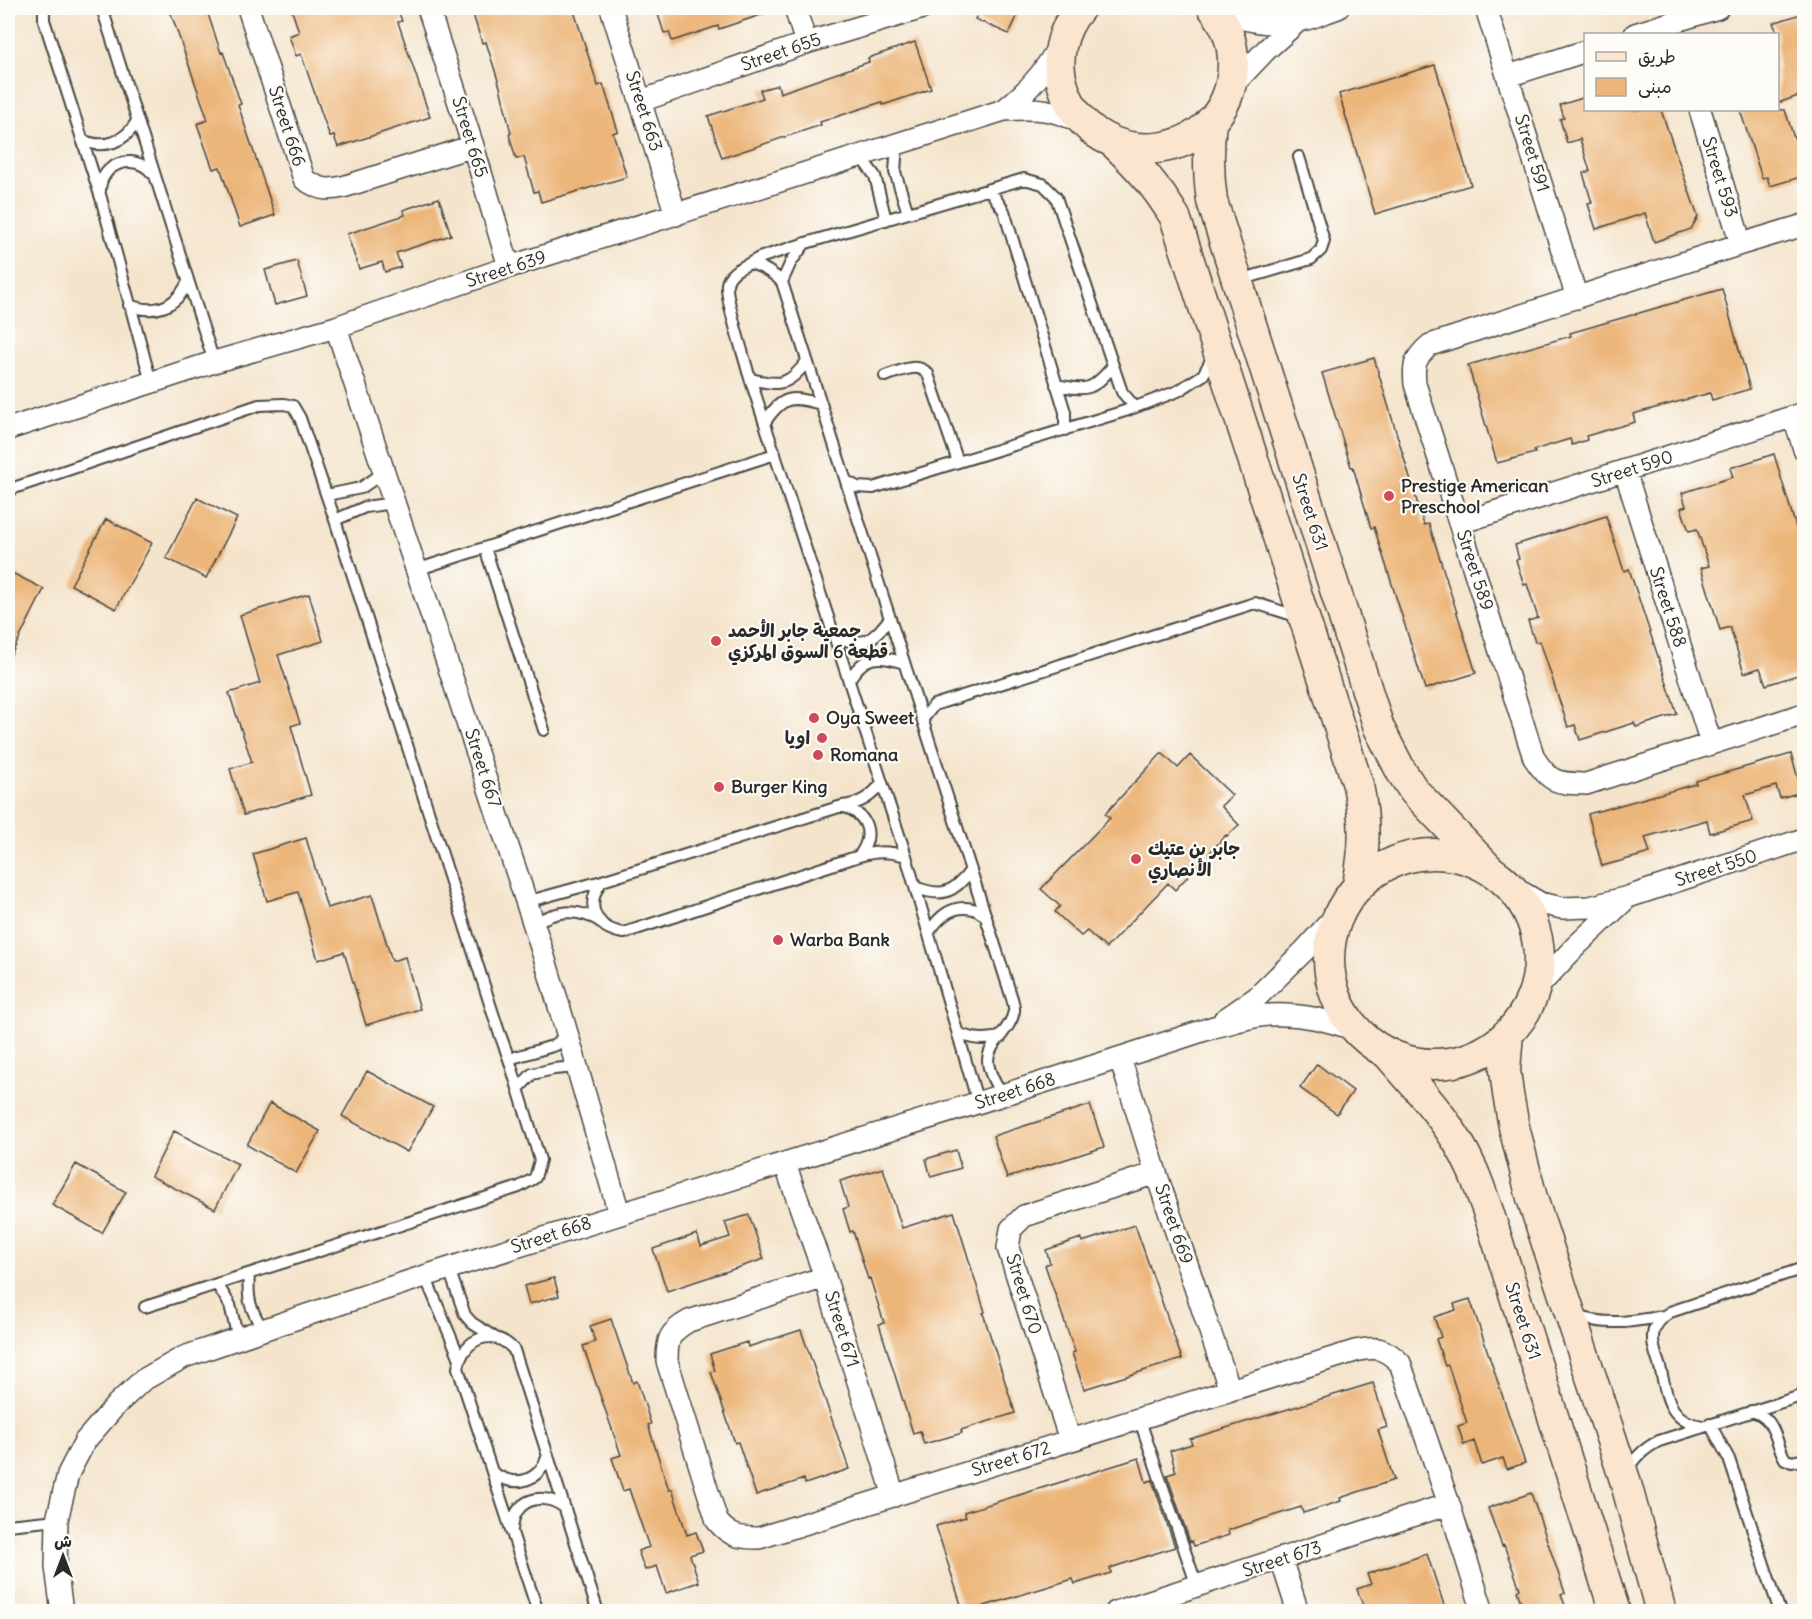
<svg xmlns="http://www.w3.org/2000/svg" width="1812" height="1619" font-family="Delius,'Playpen Sans Arabic',sans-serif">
<rect width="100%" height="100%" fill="#fdfcf7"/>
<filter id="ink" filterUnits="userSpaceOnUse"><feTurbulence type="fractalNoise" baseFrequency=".0167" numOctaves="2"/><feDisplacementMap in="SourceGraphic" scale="12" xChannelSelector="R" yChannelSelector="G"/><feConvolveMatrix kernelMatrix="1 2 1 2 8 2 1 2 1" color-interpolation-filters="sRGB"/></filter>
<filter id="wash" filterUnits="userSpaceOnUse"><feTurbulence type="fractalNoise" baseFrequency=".008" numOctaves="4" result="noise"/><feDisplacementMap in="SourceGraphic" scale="24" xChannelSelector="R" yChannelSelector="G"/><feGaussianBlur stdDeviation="1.35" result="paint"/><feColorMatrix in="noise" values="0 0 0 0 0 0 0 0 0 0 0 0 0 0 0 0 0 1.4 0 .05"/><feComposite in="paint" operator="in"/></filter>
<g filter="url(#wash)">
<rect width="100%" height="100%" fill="#f4e4cc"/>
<g id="blocks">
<path fill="#ecb579" d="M169 8H206L221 53 223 52 241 104 238 105 275 215 240 227 220 167 213 169 197 124 208 120Z
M291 8H397L402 21 398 22 430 117 338 147 334 136 330 137 301 54 296 56 289 36 299 32Z
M471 8H573L598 86 603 84 618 131 613 133 627 177 541 202 538 191 534 192 524 157 516 159 509 134 511 133 500 87 486 42 482 43Z
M656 8H774L775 10 719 29 718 26 672 41 669 32 664 33Z
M981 8H1021L1009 34 975 19Z
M1804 13V94L1778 103V34L1773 23Z
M915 42 931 89 883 105 882 102 820 122 821 125 722 158 708 116 763 98 760 90 778 85 780 93 869 62 868 58Z
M1435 65 1471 185 1375 214 1339 94Z
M1586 97V110H1661L1698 217 1691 229 1654 242 1645 213 1596 229 1588 204 1592 203 1583 173 1590 171 1580 139 1567 143 1560 119 1564 118 1560 105Z
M1740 110H1785L1794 138 1798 137 1804 157V176L1770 186 1767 177 1762 178Z
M439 198 451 235 396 253 401 267 385 272 382 262 359 269 347 234 405 215 403 210Z
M297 261 307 296 275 305 265 270Z
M1722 289 1750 389 1712 400 1710 393 1633 414 1635 422 1586 436 1587 440 1572 445 1570 439 1534 450 1535 453 1497 463 1468 365 1571 336 1570 333Z
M1374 358 1424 525 1429 524 1476 673 1425 689 1374 527 1371 528 1353 467H1351L1322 373Z
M1774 454 1804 554V673L1766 685 1760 668 1744 673 1730 627 1720 630 1701 568 1709 566 1697 529 1689 531 1681 508 1686 506 1682 493 1733 477 1730 468Z
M197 498 237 518 206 578 166 558Z
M1606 516 1624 571 1629 569 1677 714 1636 727 1634 723 1580 740 1575 725 1568 727 1540 641 1535 642 1528 621 1538 618 1527 584 1524 585 1516 560 1519 559 1515 545Z
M106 519 152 543 116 609 71 585Z
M8 571 44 589 8 661Z
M309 594 323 641 278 655 300 723 291 726 311 795 244 815 230 769 252 762 229 693 260 683 240 615Z
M1162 753 1178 768 1190 755 1232 795 1221 806 1239 825 1227 836 1226 835 1175 890 1168 883 1106 948 1087 931 1081 936 1055 912 1060 906 1041 889 1110 818 1105 814Z
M1791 754 1802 792 1780 798 1776 786 1745 795 1753 821 1710 833 1707 820 1645 837 1650 853 1602 866 1588 814 1696 784V781Z
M306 838 327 908 372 895 392 961 405 957 420 1009 366 1025 344 952 318 960 298 892 267 901 253 854Z
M1317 1064 1353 1091 1337 1114 1300 1088Z
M367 1071 433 1107 407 1152 342 1116Z
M270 1103 320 1131 296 1173 247 1145Z
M1090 1105 1104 1147 1007 1178 993 1136Z
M174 1131 238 1164 215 1209 151 1176Z
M956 1150 961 1168 931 1177 926 1159Z
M76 1164 126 1192 102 1233 52 1205Z
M883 1168 902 1228 954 1212 985 1312 983 1313 1015 1413 961 1430 962 1433 924 1444 920 1431 913 1433 879 1324 884 1323 870 1278 868 1279 853 1231 850 1232 843 1209 848 1207 840 1181Z
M749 1215 764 1259 667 1291 653 1249 697 1234 701 1246 730 1237 725 1222Z
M1135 1225 1182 1359 1084 1389 1072 1353 1075 1352 1045 1265 1050 1263 1046 1250 1081 1238 1082 1242Z
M554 1278 559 1296 529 1304 524 1286Z
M1470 1299 1525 1463 1507 1469 1503 1458 1482 1465 1474 1441 1464 1445 1458 1426 1467 1423 1448 1365 1445 1366 1436 1339 1441 1337 1434 1317 1456 1310 1454 1304Z
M611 1319 633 1383 637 1381 651 1424 648 1425 669 1490 672 1489 687 1535 696 1532 703 1551 690 1555 699 1582 666 1593 657 1566 645 1570 638 1551 649 1547 629 1489 623 1491 612 1458 621 1455 583 1346 595 1342 590 1326Z
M801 1330 849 1469 805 1484 804 1479 756 1495 738 1442 735 1443 711 1372 715 1371 710 1354 747 1342 748 1347Z
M1373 1383 1387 1427 1378 1430 1394 1480 1340 1498 1341 1501 1303 1513 1301 1507 1228 1530 1229 1535 1194 1546 1192 1541 1190 1542 1167 1475 1176 1472 1170 1451 1192 1444 1190 1439Z
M1139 1458 1146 1482 1152 1480 1175 1547 1110 1568 1111 1573 1075 1584 1073 1579 968 1611H963L936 1526 966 1517 964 1512Z
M1531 1493 1565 1593 1561 1594 1567 1611H1524L1517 1591 1520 1589 1504 1545 1502 1546 1488 1508Z
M1427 1554 1446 1611H1365L1357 1589 1371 1584 1367 1574Z"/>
</g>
</g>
<g filter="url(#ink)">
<use href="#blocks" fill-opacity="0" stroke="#494743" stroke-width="1.5"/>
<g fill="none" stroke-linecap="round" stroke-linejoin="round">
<g stroke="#494743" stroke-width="14">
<path id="lane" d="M44 8V20L101 198 151 382
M102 8 214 362
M82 140C105 150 125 142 137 121
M897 144 895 172 908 213
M860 156 875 176 886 220
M989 189 1004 211 1065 412V430
M100 191C100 163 135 152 152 173
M750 263 759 258 806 243 1024 179 1043 184 1056 197 1122 392 1135 407
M1240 280 1311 259 1321 250 1324 241 1299 157
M782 282 791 262 805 243
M129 305C155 315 176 307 188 282
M885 376C899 372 917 361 928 374L958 462
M751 379C779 386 789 386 807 361
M1056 385C1088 391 1092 391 1113 366
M765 422C783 395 791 396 821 404
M846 481 857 487 873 488 1125 411 1178 391 1203 375 1214 355
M8 490 259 405 284 404 293 406 300 418 335 520 498 1029 509 1059 540 1160 535 1178 519 1187 145 1307
M327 495 361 488 383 473
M335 520 365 507 394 503
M485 548 544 730
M416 570 775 454
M834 636C865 648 871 642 890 618
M849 680C864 655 878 654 904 663
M923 719 934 705 1255 603 1299 617
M842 806C868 814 875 835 859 856L624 933C595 929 584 905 602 881Z
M842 806C860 804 871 797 882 783
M859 856C876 851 889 851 906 856
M915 887C942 898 954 893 971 870
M526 902 602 881
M533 924C556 910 576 908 600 921
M929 932C939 917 952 904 973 909 977 910 982 914 986 916
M958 1033C973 1040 985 1040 1001 1037
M509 1059 556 1045 566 1033
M518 1089 532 1074 554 1069 576 1067
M978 1103 906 856 748 372C744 356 725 298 727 284 729 272 741 268 750 263 763 267 772 272 782 282L1009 989C1011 996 1015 1005 1014 1011 1011 1031 989 1042 988 1060 988 1072 996 1085 1002 1095
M449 1269 465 1315 472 1323 494 1337
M249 1274C247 1300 250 1308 263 1330
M425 1276 460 1359
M217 1284 230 1305 238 1338
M1576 1316C1608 1326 1632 1322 1664 1316
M1751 1411C1776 1417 1774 1440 1785 1459L1792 1462 1804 1459
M1139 1418 1197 1586
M1710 1424 1729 1459 1780 1612
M1703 1426C1668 1422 1667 1395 1660 1367 1657 1358 1653 1348 1653 1339 1652 1327 1661 1318 1670 1312L1804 1268
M492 1472C515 1489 539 1482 548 1455
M1628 1472C1634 1457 1645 1448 1659 1441L1804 1395
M8 1525 57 1520
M512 1530C513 1499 543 1490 565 1508
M538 1612 458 1368C463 1338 493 1326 514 1350L598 1612"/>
</g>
<g stroke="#494743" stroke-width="24">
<path id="street" d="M248 8 304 179C319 189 325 191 343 187L473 146
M428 8 473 146 509 267
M611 8 676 215
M795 8 806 43
M1486 8 1577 298
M1215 9C1241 20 1269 27 1298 21 1311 19 1325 12 1338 8
M1635 34 1718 8
M1508 76 1586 51
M1230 88 1266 50 1298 21
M641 101 806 43 923 8
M1004 110C1027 92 1045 73 1058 47
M1700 110 1741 244
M1804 225 1741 244 1430 345C1415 358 1413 364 1415 384L1534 758C1551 784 1557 783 1586 784L1804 714
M336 327C400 526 469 723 533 922 564 1018 591 1116 619 1213
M1794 417 1804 449
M8 429 214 362 336 327 509 267 1004 110C1036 107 1055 109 1084 124
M1625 471 1711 743
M1460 523 1804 413
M1509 885 1540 903 1562 908 1590 907 1628 897 1804 839
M1534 991 1575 947 1627 898
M1224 1020 1256 998 1305 950 1339 912
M1120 1058 1156 1173 1230 1390
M785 1164 825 1277 894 1496
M825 1277 689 1321C669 1332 667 1339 667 1361L717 1521C730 1537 740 1538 759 1538L1355 1351C1376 1346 1385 1348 1400 1363L1449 1504 1483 1612
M1070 1440 1008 1248 1011 1229 1024 1216 1156 1173
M1281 1559 1298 1612
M62 1612 56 1567 57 1520 68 1474 85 1441 117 1404 143 1380 184 1357C524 1238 872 1140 1214 1027 1232 1023 1251 1016 1269 1015 1300 1013 1327 1020 1356 1030
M1116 1612 1449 1504"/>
</g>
<g stroke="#494743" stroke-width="33">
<path id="secondary" d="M1080 8C1061 30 1054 61 1064 89 1095 179 1229 163 1233 67 1234 45 1227 25 1213 8
M1211 121C1208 149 1208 174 1212 201L1379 728 1401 771 1414 791 1489 869
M1115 144C1141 169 1156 186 1175 217L1358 785C1366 824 1365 847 1358 885
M1329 959a105 105 0 1 1 210 0a105 105 0 1 1-210 0Z
M1508 1033 1505 1070 1508 1094 1514 1127 1532 1198 1625 1480 1661 1612
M1387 1053C1418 1089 1452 1124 1471 1167 1478 1181 1482 1196 1488 1211L1615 1612"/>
</g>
<use href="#lane" stroke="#fff" stroke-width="10"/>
<use href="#street" stroke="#fff" stroke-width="21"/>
<use href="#secondary" stroke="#fbe5cf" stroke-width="30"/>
</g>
</g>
<g fill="#d1495b" stroke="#fdfcf7" stroke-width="2">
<circle cx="1389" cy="496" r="6"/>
<circle cx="716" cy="641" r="6"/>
<circle cx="814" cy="718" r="6"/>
<circle cx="822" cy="738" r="6"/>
<circle cx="818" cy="755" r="6"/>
<circle cx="719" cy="787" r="6"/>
<circle cx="1136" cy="859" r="6"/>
<circle cx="778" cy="940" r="6"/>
</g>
<g text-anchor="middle" stroke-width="4.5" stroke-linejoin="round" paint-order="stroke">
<g font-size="18" fill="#2b2b2b" stroke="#fdfcf7">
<text transform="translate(781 52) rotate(-19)" y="6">Street 655</text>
<text transform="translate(644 111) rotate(72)" y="6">Street 663</text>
<text transform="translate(287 126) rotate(72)" y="6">Street 666</text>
<text transform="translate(470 137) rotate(73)" y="6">Street 665</text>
<text transform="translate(1532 153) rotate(73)" y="6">Street 591</text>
<text transform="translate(1720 177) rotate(73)" y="6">Street 593</text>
<text transform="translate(506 269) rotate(-18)" y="6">Street 639</text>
<text transform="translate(1632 469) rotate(-18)" y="6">Street 590</text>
<text transform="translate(1310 512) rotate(72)" y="6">Street 631</text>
<text transform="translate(1475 570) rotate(72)" y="6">Street 589</text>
<text transform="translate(1668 607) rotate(72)" y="6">Street 588</text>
<text transform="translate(483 768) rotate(72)" y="6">Street 667</text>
<text transform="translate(1716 868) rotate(-18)" y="6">Street 550</text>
<text transform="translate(1015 1091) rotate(-18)" y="6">Street 668</text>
<text transform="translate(1174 1224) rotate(71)" y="6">Street 669</text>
<text transform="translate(551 1235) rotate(-18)" y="6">Street 668</text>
<text transform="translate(1024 1294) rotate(73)" y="6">Street 670</text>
<text transform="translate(1523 1321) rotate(72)" y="6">Street 631</text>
<text transform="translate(842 1329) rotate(73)" y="6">Street 671</text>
<text transform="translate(1011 1459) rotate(-17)" y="6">Street 672</text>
<text transform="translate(1282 1559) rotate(-18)" y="6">Street 673</text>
</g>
<g font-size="18" font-weight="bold" fill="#2b2b2b" stroke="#fdfcf7" text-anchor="start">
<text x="1401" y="492">Prestige American<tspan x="1401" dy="21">Preschool</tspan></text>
<text x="728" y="637">جمعية جابر الأحمد<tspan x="728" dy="21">قطعة 6 السوق المركزي</tspan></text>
<text x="826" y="724">Oya Sweet</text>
<text x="810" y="744" text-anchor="end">اويا</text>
<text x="830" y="761">Romana</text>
<text x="731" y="793">Burger King</text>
<text x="1148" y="855">جابر بن عتيك<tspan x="1148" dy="21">الأنصاري</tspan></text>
<text x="790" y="946">Warba Bank</text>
</g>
</g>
<rect width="1812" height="1619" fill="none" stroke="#fdfcf7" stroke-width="30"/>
<rect x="1584" y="33" width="195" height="78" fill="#fdfcf7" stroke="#a9a8a5" stroke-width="1.5"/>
<rect x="1596" y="52" width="30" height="9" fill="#fbe5cf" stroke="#a9a8a5" stroke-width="1.5"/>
<text x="1638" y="63" font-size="18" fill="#2b2b2b">طريق</text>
<rect x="1596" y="78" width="30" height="18" fill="#ecb579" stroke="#a9a8a5" stroke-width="1.5"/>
<text x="1638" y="93" font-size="18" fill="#2b2b2b">مبنى</text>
<g transform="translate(63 1556)" stroke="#fdfcf7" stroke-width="4.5" paint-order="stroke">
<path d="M0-4.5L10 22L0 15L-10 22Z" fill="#2b2b2b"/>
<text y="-9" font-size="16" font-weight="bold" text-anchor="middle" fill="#2b2b2b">ش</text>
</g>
</svg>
